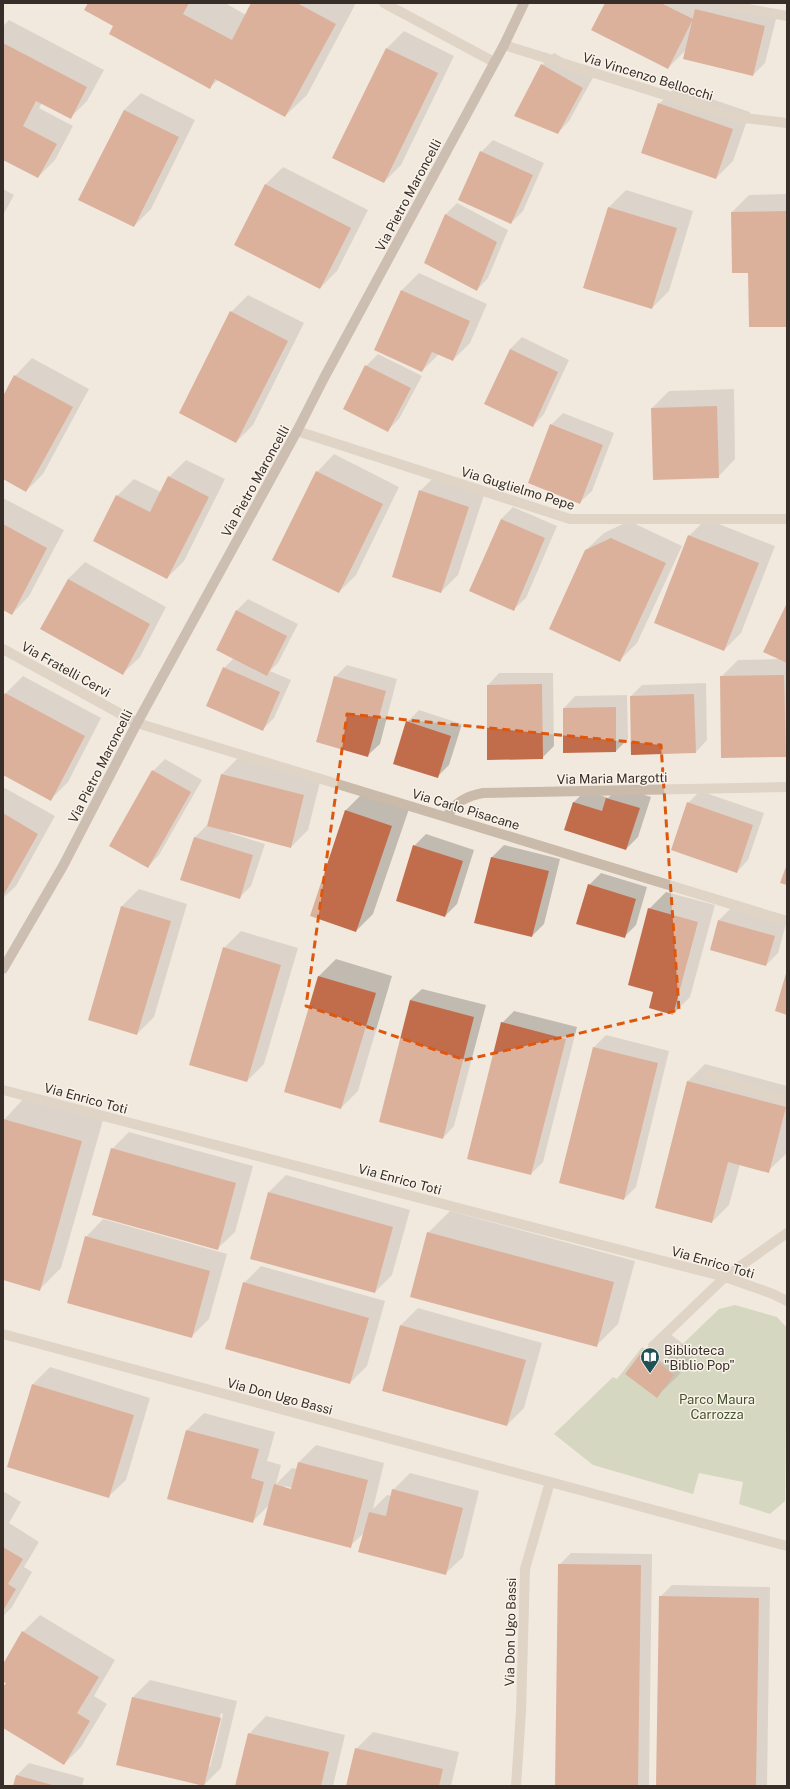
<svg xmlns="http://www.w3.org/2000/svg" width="790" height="1789" font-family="'Public Sans',sans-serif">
<rect width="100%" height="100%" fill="#f2e9de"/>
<path fill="#b3c09e" d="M735 1305 777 1317 787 1328 785 1501 770 1514 739 1504 743 1482 699 1473 693 1494 593 1465 554 1434 613 1377 617 1379 642 1347 663 1363 719 1309Z"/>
<path fill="#0003" fill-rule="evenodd" d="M89 3H225L246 15 252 3H356L307 95 285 116 218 80 210 87 115 26Z
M606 3H730L777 15 765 63 753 75 686 50 668 68Z
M9 20 104 70 87 101 70 118 42 103 39 108 73 126 55 160 38 177 3 158V26Z
M404 31 454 56 401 165 384 182 387 48Z
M554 53 594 76 569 121 558 133 542 65Z
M676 87 750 112 733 161 716 178 659 104Z
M141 93 195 120 151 209 134 226 80 199 124 110Z
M493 140 544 163 523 211 511 223 481 152Z
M283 167 368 210 337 271 320 288 235 244 266 184Z
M3 189 14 195 3 215Z
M626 190 693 211 669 291 652 308 585 287 609 207Z
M787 194V326L749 272 732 212 749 195Z
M457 203 508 230 488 278 477 290 445 215Z
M419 273 487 304 470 343 453 360 439 354 422 371 402 290Z
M248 295 304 323 253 425 236 442 231 312Z
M522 337 569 360 544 414 533 426 510 349Z
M378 354 422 376 399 419 387 431 366 366Z
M32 358 89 389 43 474 26 491 3 478V398L15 376Z
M734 389 735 459 718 477 652 408 669 391Z
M563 413 614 433 592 491 580 502 551 425Z
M334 454 399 487 356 575 339 592 317 472Z
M186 460 225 479 184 561 167 578 117 496 134 479 161 492 169 477Z
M437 474 486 489 458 575 441 592 420 491Z
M3 498 64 530 29 596 12 614 3 609Z
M513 507 557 526 526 598 514 609 470 590 501 519Z
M706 519 775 546 741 633 724 650 689 536Z
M629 521 682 546 637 643 619 661 586 550 604 533Z
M85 562 166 607 140 657 122 674 68 579Z
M248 599 298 624 278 663 270 671 291 680 274 718 262 730 224 668 234 658 237 610Z
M787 605V755L786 756 721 677 738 660 780 659Z
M347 665 397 679 380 744 368 755 335 677Z
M499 673H553L554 746 542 758 488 685Z
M23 676 101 718 68 782 50 800 3 774V699L6 693Z
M706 683 707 740 696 752 631 696 642 685Z
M627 695 628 739 616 751 564 752V708L575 696Z
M419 710 462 724 449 765 437 777 407 722Z
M239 757 321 778 308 830 291 847 230 831V833L265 844 251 886 239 898 181 880 195 837 207 825 208 826 222 774Z
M165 759 202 780 159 855 148 867 110 846 153 771Z
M3 787 55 816 16 886 3 898Z
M619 787 651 797 638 837 626 849 565 830 574 802 586 790 608 798Z
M700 791 764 813 748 860 737 872 688 803Z
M363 793 409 809 373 914 356 931 346 810Z
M426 834 474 850 457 904 445 916 414 846Z
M504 845 560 859 544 924 532 936 476 922 492 857Z
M601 873 647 887 636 925 624 937 589 885Z
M139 889 187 904 154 1017 137 1034 122 906Z
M666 892 715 905 690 997 673 1014 654 991 649 909Z
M731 908 786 924 778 953 766 965 711 949 719 920Z
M241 931 298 948 264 1064 247 1081 224 948Z
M336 959 392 976 358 1091 341 1108 285 1091 319 976Z
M422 989 486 1005 454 1126 443 1138 410 1000Z
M514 1011 577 1027 543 1162 531 1174 502 1023Z
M606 1035 669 1051 636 1187 624 1199 560 1182 594 1047Z
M705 1064 787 1086V1149L786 1154 768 1171 740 1164 729 1205 712 1222 688 1081Z
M25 1097 103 1120 61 1268 39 1290 3 1279V1121Z
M129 1132 253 1166 235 1232 217 1249 112 1149Z
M286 1175 410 1210 392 1275 375 1292 269 1192Z
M450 1211 635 1261 618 1324 597 1345 428 1233Z
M103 1219 227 1254 209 1319 192 1336 86 1237Z
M261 1266 385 1301 367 1366 350 1383 244 1283Z
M418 1308 542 1343 524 1408 507 1425 401 1325Z
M665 1330 695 1353 678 1376 656 1397 644 1351Z
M50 1367 150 1398 126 1480 108 1497 8 1467 33 1384Z
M204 1413 275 1432 267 1461 281 1465 276 1484 292 1468 297 1469 299 1462 316 1445 384 1463 373 1509 387 1495 392 1496 393 1490 410 1473 479 1491 463 1557 445 1574 364 1533 350 1546 269 1505 253 1521 187 1430ZM285 1486 296 1489 295 1491 285 1488Z
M3 1491 21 1502 9 1523 39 1542 24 1567 32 1572 12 1607 3 1616Z
M571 1553 652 1554 649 1786H556L559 1565Z
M672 1585 770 1587 767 1786H657L660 1597Z
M40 1615 115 1660 94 1696 107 1704 81 1747 64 1764 3 1727V1689L7 1683 3 1681V1666L23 1632Z
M150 1680 237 1701 221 1768 204 1785 133 1697ZM221 1713 223 1714 210 1767H208Z
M266 1716 345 1735 333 1786H236L249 1734Z
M373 1732 459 1752 451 1786H347L356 1749Z
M29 1763 84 1778 82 1786H15L17 1775Z"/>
<path fill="#c16d4c" d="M88 3H189L183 14 232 40 251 3H297L336 24 285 117 215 79 210 89 109 34 113 26 84 10Z
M605 3H661L693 19 668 69 591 30Z
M695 9 765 26 753 76 683 59Z
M3 43 87 87 71 119 36 101 23 126 57 144 38 178 3 160Z
M386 48 438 73 384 183 332 158Z
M541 64 583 88 558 134 514 116Z
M658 103 733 129 716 179 641 153Z
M124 110 179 137 134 227 78 200Z
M480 151 533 175 511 224 458 200Z
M265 184 351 228 320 289 234 245Z
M608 207 677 228 652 309 583 288Z
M787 211V327H749L748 273H732L731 212Z
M445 214 497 242 477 291 424 263Z
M401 290 470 321 453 361 432 352 422 372 374 350Z
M230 311 288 341 236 443 179 413Z
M510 349 558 372 533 427 484 404Z
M365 365 411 388 388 432 343 409Z
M14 375 73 407 26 492 3 479V396Z
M717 406 719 478 653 480 651 408Z
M550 424 603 445 580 504 528 483Z
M316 471 383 504 339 593 272 560Z
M168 476 209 497 167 579 93 541 116 495 150 512Z
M419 490 469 507 441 593 392 577Z
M501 519 545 538 514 611 469 591Z
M3 524 47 548 12 615 3 610Z
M688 535 759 563 724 651 654 623Z
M611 538 666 563 620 662 549 629 585 550Z
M68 579 150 624 123 675 40 629Z
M787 603V663L763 652Z
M236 610 287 636 267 676 216 650Z
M223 667 280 692 263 731 206 706Z
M784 675 786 757 721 758 720 676Z
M334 676 386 691 368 757 316 742Z
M542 684 543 759 487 760V685Z
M5 693 85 736 51 801 3 775V697Z
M694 694 696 753 631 755 630 696Z
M616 707V752L563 753V708Z
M406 721 451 736 438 778 393 764Z
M152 770 191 792 148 868 109 846Z
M221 774 304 795 291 848 207 826Z
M606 798 640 808 626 850 564 830 573 802 602 811Z
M687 802 753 825 737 873 671 850Z
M345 810 392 826 356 932 310 916Z
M3 813 38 834 3 896Z
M194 837 253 855 240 899 180 880Z
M413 845 463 861 445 917 396 901Z
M491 857 549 871 532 937 474 923Z
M787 864V885L780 883Z
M588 884 636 899 625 938 576 924Z
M121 906 171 921 137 1035 88 1020Z
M648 908 698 922 673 1015 649 1008 653 992 628 985Z
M718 920 775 936 766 966 710 950Z
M223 947 281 965 247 1082 189 1065Z
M787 970V1015L775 1011Z
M318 976 376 993 341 1109 284 1092Z
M410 1000 474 1017 443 1139 379 1122Z
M501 1022 566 1039 531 1175 467 1159Z
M593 1047 658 1063 624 1200 559 1183Z
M687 1081 786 1107 769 1173 728 1162 712 1223 655 1208Z
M3 1119 82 1141 40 1291 3 1280Z
M111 1148 236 1183 218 1250 92 1215Z
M268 1192 393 1227 375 1293 250 1259Z
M427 1232 614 1282 597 1347 410 1297Z
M85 1236 210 1271 192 1338 67 1303Z
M243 1282 369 1318 350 1384 225 1349Z
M400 1325 526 1360 507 1426 382 1391Z
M643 1350 674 1375 657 1398 625 1374Z
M32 1384 134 1415 109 1498 7 1467Z
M186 1430 259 1449 251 1478 264 1482 253 1523 167 1499Z
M298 1462 368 1480 351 1548 263 1525 274 1484 291 1489Z
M392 1489 463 1508 446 1575 358 1552 369 1512 386 1516Z
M3 1547 23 1559 8 1584 16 1589 3 1611Z
M558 1564 641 1565 638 1786H555Z
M659 1596 759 1598 756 1786H656Z
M22 1631 99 1677 77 1713 90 1721 64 1765 3 1728V1687L6 1683 3 1682V1664Z
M132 1697 221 1718 204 1786 116 1765Z
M248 1733 329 1752 321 1786H235Z
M355 1748 443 1769 439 1786H346Z
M16 1775 56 1786H13Z"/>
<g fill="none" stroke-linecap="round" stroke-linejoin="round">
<path stroke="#c9baaa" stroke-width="10" d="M708 1075 787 1101
M653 1346 725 1277"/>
<path stroke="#c9baaa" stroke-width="10" d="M384 3 494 62
M724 3 737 7 787 16
M504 45 736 117 787 123
M297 431 570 519H787
M3 649 137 723 787 921
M447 817C454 802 467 796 483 793L787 787
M3 1090 725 1277 773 1294 787 1301
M725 1277 787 1233
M3 1334 787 1546
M516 1786 521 1711 525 1569 550 1482"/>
<path stroke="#9d897b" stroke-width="10" d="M3 969 63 866 137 723 297 431 324 378 504 45 524 3"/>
</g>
<path d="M0 0H790V1789H0ZM347 714 661 745 679 1010 465 1060 306 1006Z" fill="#f2e9de" fill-opacity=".55" fill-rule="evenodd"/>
<path fill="none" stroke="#df570d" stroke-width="3" stroke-dasharray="8 5" stroke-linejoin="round" d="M347 714 661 745 679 1010 465 1060 306 1006Z"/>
<defs>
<g id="library-pin" transform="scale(1)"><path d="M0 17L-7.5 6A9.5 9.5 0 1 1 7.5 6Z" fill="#205157" stroke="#f9f3ea"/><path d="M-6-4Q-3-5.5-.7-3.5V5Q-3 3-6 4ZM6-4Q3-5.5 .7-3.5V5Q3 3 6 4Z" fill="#fff"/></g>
</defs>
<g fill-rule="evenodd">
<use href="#library-pin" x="650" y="1357"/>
</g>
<g text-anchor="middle" stroke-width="3" stroke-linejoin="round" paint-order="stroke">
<g font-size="13" fill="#372e29" stroke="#f9f3ea">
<text transform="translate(648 76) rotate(17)" y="5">Via Vincenzo Bellocchi</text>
<text transform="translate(408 195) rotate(-62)" y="5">Via Pietro Maroncelli</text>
<text transform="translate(255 481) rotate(-61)" y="5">Via Pietro Maroncelli</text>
<text transform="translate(518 488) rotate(17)" y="5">Via Guglielmo Pepe</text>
<text transform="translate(66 669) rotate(29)" y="5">Via Fratelli Cervi</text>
<text transform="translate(100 766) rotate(-63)" y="5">Via Pietro Maroncelli</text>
<text transform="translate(612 778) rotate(-1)" y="5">Via Maria Margotti</text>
<text transform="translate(466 809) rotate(17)" y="5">Via Carlo Pisacane</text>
<text transform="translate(86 1098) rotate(15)" y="5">Via Enrico Toti</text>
<text transform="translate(400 1179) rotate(15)" y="5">Via Enrico Toti</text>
<text transform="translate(713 1262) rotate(16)" y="5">Via Enrico Toti</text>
<text transform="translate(280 1396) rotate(15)" y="5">Via Don Ugo Bassi</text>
<text transform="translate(510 1632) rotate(-89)" y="5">Via Don Ugo Bassi</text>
</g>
<g font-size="13" fill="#372e29" stroke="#f9f3ea" text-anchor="start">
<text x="664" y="1355">Biblioteca<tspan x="664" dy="15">"Biblio Pop"</tspan></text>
</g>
<g font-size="13" fill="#45542e" stroke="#f9f3ea">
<text x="717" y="1404">Parco Maura<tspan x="717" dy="15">Carrozza</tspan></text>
</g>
</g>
<rect width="790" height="1789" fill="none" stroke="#372e29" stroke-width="8"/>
</svg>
